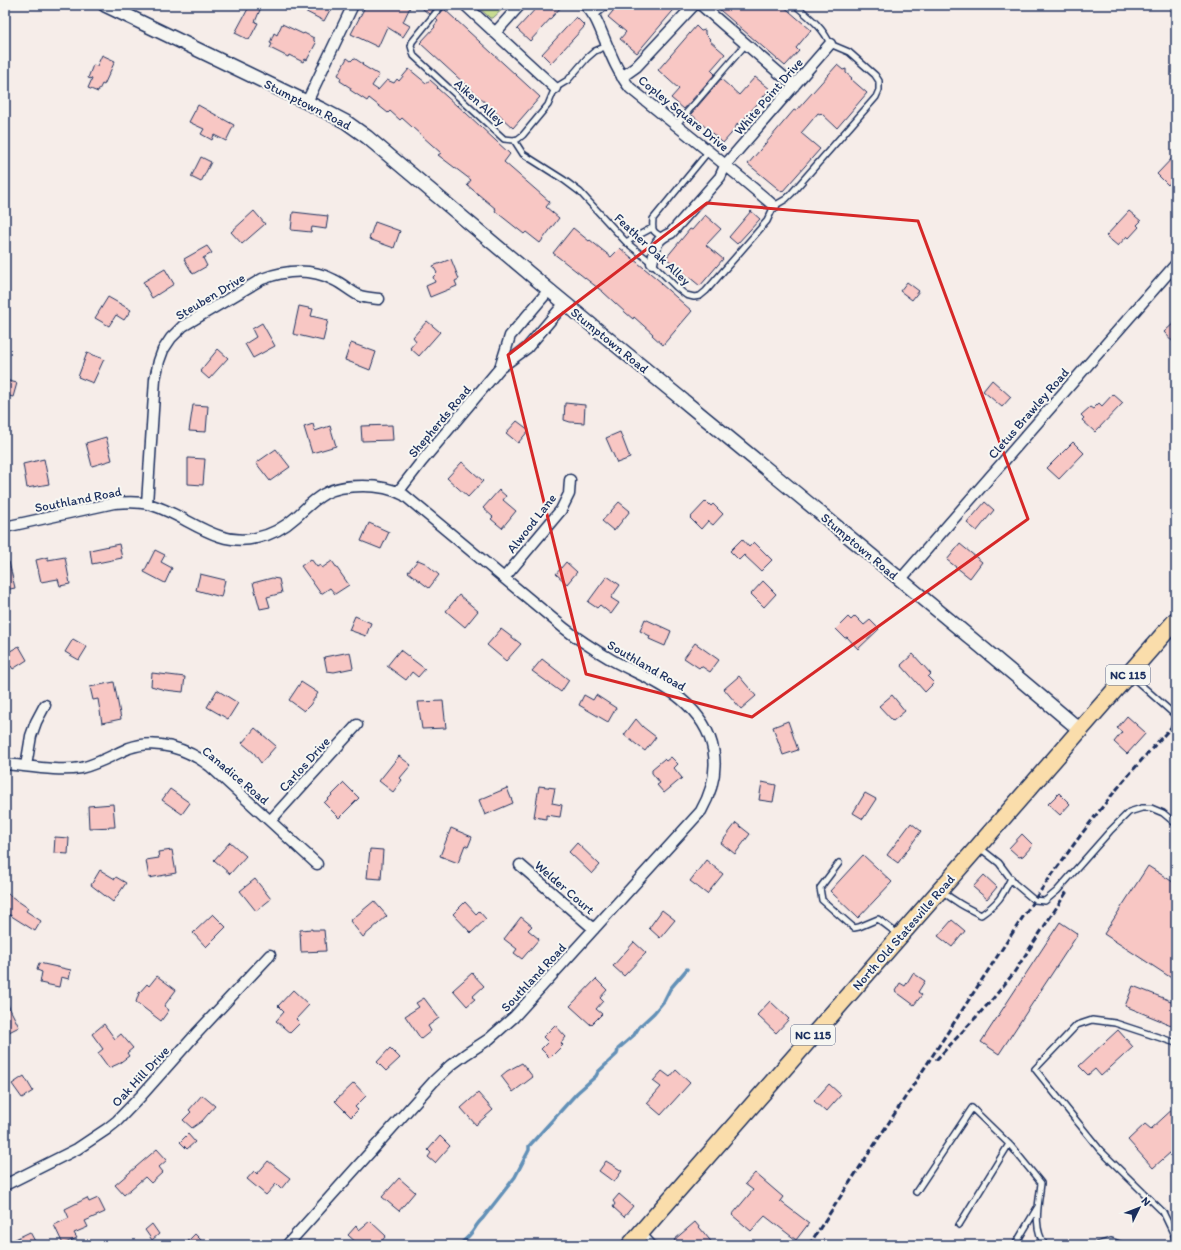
<svg xmlns="http://www.w3.org/2000/svg" width="1181" height="1250" font-family="Itim,sans-serif">
<rect width="100%" height="100%" fill="#f6ede9"/>
<filter id="ink" filterUnits="userSpaceOnUse"><feTurbulence type="fractalNoise" baseFrequency=".025" numOctaves="2"/><feDisplacementMap in="SourceGraphic" scale="8" xChannelSelector="R" yChannelSelector="G"/><feConvolveMatrix kernelMatrix="1 2 1 2 8 2 1 2 1" color-interpolation-filters="sRGB"/></filter>
<g filter="url(#ink)">
<path fill="#c7db90" stroke="#718577" d="M476 5H507L493 18H490Z"/>
<g fill="none" stroke-linecap="round" stroke-linejoin="round">
<path stroke="#6290b7" stroke-width="3.5" d="M459 1245C465 1240 471 1235 475 1228 477 1224 479 1222 483 1218L515 1177 529 1150V1146L577 1093 596 1076 598 1072 617 1054 618 1049 634 1035 639 1027 654 1013 664 1001 670 989 687 969"/>
</g>
<path fill="#f8c7c4" stroke="#1b2f5e" d="M250 5H262L255 22 258 23 249 40 235 33Z
M293 5H324L331 8 324 21Z
M366 5H411L403 22 410 26 403 37 387 27 378 47 351 34Z
M418 5H437L429 14Z
M539 5H563L530 41 517 29Z
M618 5H678L637 53 620 39 626 32 608 17Z
M714 5H782L811 30 796 48 799 51 785 66Z
M444 9 540 97 513 128 420 43 435 27 434 26 438 21 436 19Z
M576 17 585 26 551 63 542 54Z
M282 24 303 34 304 33 314 38V41L316 43 307 60 305 59 303 62 289 55 288 57 270 48 272 44 270 43 274 33 277 35Z
M696 26 701 31 705 30V34L710 39 709 40 725 54 711 70 715 74 684 109 671 98 679 89 658 70Z
M102 55 115 61 104 85 102 84 98 92 88 88 92 79 88 78 93 65 97 66Z
M347 58 351 61 354 58 363 64 362 65 379 75 372 86 378 90 387 80 394 83 397 79 399 81 409 69 426 83 430 80 438 87 437 88 457 106V105L466 113 510 154 504 162 550 202 546 207 559 218 540 243 526 232 524 234 495 211 496 209 467 185 471 180 438 155 441 153 402 118 400 120 390 111 388 113 369 98 367 101 350 90 351 88 340 81 341 77 338 75Z
M837 65 843 70 846 69V73L852 78 851 79 867 93 837 128 821 113 820 114 818 113 808 125 801 133 820 149 782 192 748 164 794 110 796 111Z
M755 77 770 89 739 125 738 123 731 134 723 143 691 114 721 79 739 95Z
M198 105 234 125 226 141 214 135 212 140 201 134 204 129 189 122Z
M1176 154V176L1168 185 1157 174Z
M201 157 211 162 201 182 191 177Z
M254 211 265 224 242 244 231 232Z
M751 211 760 219 737 244 729 237Z
M1129 211 1141 221 1137 225 1139 227 1129 238 1127 236 1118 246 1106 236Z
M293 212 328 216 326 229 312 227 311 232 291 230Z
M705 215 721 229 706 245 723 259 700 286 666 258 690 229 692 230Z
M375 222 400 231 394 248 369 239Z
M573 228 589 241 590 240 611 257 620 248 662 283 661 284 692 311 663 345 652 335 653 334 634 317 633 319 626 313 603 292 553 253Z
M207 246 212 253 203 258 207 266 193 274 184 259Z
M451 259 459 279 455 281 457 286 430 297 426 286 435 282 433 277 437 273 433 266Z
M165 269 174 284 152 298 143 282Z
M907 282 919 291 912 300 900 291Z
M108 297 131 310 124 320 116 315 109 326 95 318Z
M299 306 313 309 311 316 328 320 323 341 293 334Z
M427 321 440 332 419 356 410 348 416 341 413 337Z
M1176 321V345L1164 332Z
M262 323 275 346 253 358 245 344 256 337 252 329Z
M351 343 376 352 370 370 345 360Z
M218 349 228 358 209 379 200 371Z
M87 353 104 359 93 383 78 377Z
M5 380 17 383 13 397 5 395Z
M992 380 1011 397 1002 407 983 391Z
M1113 394 1123 403 1095 432 1082 420 1084 418 1081 415 1090 407 1093 409 1099 403 1102 406Z
M565 403 585 405 584 423 570 422 564 420Z
M193 405 208 406 206 432 189 431Z
M517 421 529 430 518 443 506 433Z
M313 424 315 431 330 426 336 446 312 453 304 427Z
M392 425 393 440 362 441 361 426Z
M620 432 630 458 617 463 606 438Z
M106 437 112 460 92 466 86 443Z
M1073 442 1084 453 1059 479 1047 468Z
M276 449 290 467 270 481 256 463Z
M188 458 205 459 203 485 188 484Z
M44 459 49 484 27 488 23 464Z
M462 462 483 481 468 497 447 478Z
M499 490 506 496 503 500 516 511 502 528 491 519 493 517 483 508Z
M706 501 711 506 713 504 723 514 713 525 708 521 701 529 690 518Z
M619 502 630 511 614 531 602 521Z
M985 502 994 510 977 531 967 523Z
M369 523 389 532 381 549 361 541Z
M742 539 749 547 754 542 772 560 761 571 744 555 739 560 730 551Z
M119 544 122 558 92 564 90 550Z
M960 544 982 562 970 578 947 560Z
M155 550 165 555 161 562 172 568 165 583 144 572Z
M48 557V560L65 557 70 584 60 586 58 579 41 582 36 560Z
M311 559 317 567 320 565 322 568 332 561 349 585 335 594 330 588 321 594 301 566Z
M418 560 425 563 439 575 429 588 408 572Z
M5 562H9L15 588 5 590Z
M566 562 577 572 567 584 556 574Z
M200 574 225 580 221 597 196 590Z
M607 576 620 585 611 598 619 603 611 614 600 605 597 608 588 602Z
M272 578 279 579 282 593 267 597 270 607 260 609 253 583Z
M763 581 776 594 764 607 751 594Z
M459 595 478 611 465 627 446 611Z
M355 616 371 623 366 636 349 630Z
M855 616 864 625 870 620 879 629 858 649 847 637 845 638 836 629 848 617 851 620Z
M645 619 671 631 665 646 649 639 650 636 640 631Z
M501 629 521 644 506 661 487 645Z
M73 639 87 647 79 660 65 652Z
M695 643 719 660 710 672 701 666 699 668 684 658Z
M19 646 27 660 13 669 11 666 5 670V654Z
M400 650 425 669 418 677 412 672 406 680 387 666Z
M350 652 353 668 334 672 327 671 324 657Z
M913 654 931 674 928 677 934 683 925 692 901 665Z
M542 659 569 680 561 692 532 671Z
M152 673 185 677 183 692 165 690 151 686Z
M739 676 756 696 741 709 724 689Z
M114 682 121 719 102 723 98 699 93 700 90 687Z
M301 682 318 693 310 705 304 711 289 700Z
M217 690 238 703 228 719 207 707Z
M584 695 593 700 596 695 616 708 608 722 579 705Z
M892 695 905 711 893 721 879 706Z
M443 701 446 728 422 729 418 702Z
M1127 716 1146 733 1127 754 1114 742 1122 732 1117 728Z
M636 719 643 727 656 737 645 751 624 735Z
M788 721 798 750 783 755 773 727Z
M255 728 276 746 261 763 254 753 242 743Z
M399 756 411 765 400 778 402 780 393 792 379 781Z
M671 757 678 764 674 768 682 778 664 793 657 785 660 783 652 773V769L664 759 666 761Z
M762 782 776 785 773 802 759 800Z
M344 783 359 798 339 818 324 803Z
M539 786 555 788 552 803 562 805 560 817 546 815V819L534 817Z
M507 788 513 803 485 815 479 800Z
M170 789 190 803 182 814 162 800Z
M865 793 876 799 863 819 853 813Z
M1059 793 1070 804 1060 815 1048 804Z
M113 804 115 827 89 828 88 806Z
M736 823 750 834 735 854 721 843Z
M911 823 921 831 898 863 887 855Z
M451 828 472 837 468 847 465 845 458 863 440 856Z
M1022 834 1033 845 1023 856 1019 857 1009 848Z
M55 837 69 838 68 854 54 853Z
M230 842 246 856 230 874 214 860Z
M577 843 600 865 592 874 569 852Z
M370 849 383 850 381 879 367 878Z
M172 850 176 873 149 878 146 860 159 858 158 852Z
M863 855 892 882 858 918 830 891Z
M706 860 723 874 707 894 690 881Z
M1148 866 1176 884V981L1104 934Z
M100 870 115 879 116 877 126 883 113 902 91 885Z
M984 875 997 887 987 899 973 887Z
M255 879 271 899 256 911 240 891Z
M5 892 28 908 26 911 41 921 35 931 5 912Z
M374 901 387 916 363 937 350 921Z
M465 902 476 914 479 911 486 919 471 933 453 914Z
M662 910 675 920 660 938 649 928Z
M213 914 226 927 206 947 193 933Z
M521 917 532 926 528 930 539 939 522 959 514 953 517 949 504 939Z
M952 920 965 931 952 947 938 936Z
M1060 922 1078 934 999 1054 981 1042Z
M312 929V930H324L326 951 301 952 300 930Z
M634 942 646 953 624 976 613 966Z
M39 963 71 970 69 979 61 977 59 987 40 983 42 972 37 970Z
M472 973 484 986 472 997 475 999 467 1006 453 990Z
M913 973 925 981 918 992 922 995 914 1005 895 991 900 983 905 986Z
M157 976 176 990 164 1006 169 1010 161 1021 136 1002 139 993 147 984 149 986Z
M596 979 607 990 600 998 603 1001 596 1009 602 1014 591 1025 570 1006Z
M1133 986 1176 1003V1027L1125 1006Z
M293 990 309 1005 296 1019 300 1023 290 1033 276 1021 284 1012 278 1006Z
M424 998 439 1018 428 1026 431 1031 421 1039 405 1016 419 1007 416 1003Z
M5 999 19 1027 5 1034Z
M770 1001 789 1019 776 1033 757 1015Z
M104 1024 115 1039 121 1034 133 1048 127 1053 129 1056 118 1064 109 1068 98 1053 103 1049 92 1034Z
M555 1025 566 1037 561 1043 563 1045 550 1058 541 1049 548 1042 543 1037Z
M1118 1030 1133 1047 1101 1076 1095 1069 1088 1075 1079 1066Z
M390 1048 400 1058 386 1071 377 1062Z
M522 1063 533 1077 513 1092 501 1076 507 1071Z
M676 1070 690 1083 661 1115 647 1103 661 1087 653 1081 662 1071 670 1077Z
M24 1076 33 1091 22 1098 12 1084Z
M354 1083 366 1096 355 1107 358 1110 351 1117 335 1101Z
M829 1084 841 1095 826 1112 814 1101Z
M478 1093 493 1110 476 1125 461 1108Z
M202 1095 215 1106 202 1121 192 1128 183 1120 191 1112 189 1110Z
M1176 1106V1158L1171 1152 1153 1168 1128 1140 1145 1124 1151 1129Z
M188 1134 195 1142 187 1149 180 1142Z
M440 1136 450 1146 435 1163 428 1157 431 1153 428 1150Z
M157 1149 167 1160 159 1167 163 1172 151 1183 145 1177 124 1195 115 1185Z
M268 1161 290 1178 281 1189 276 1184 266 1195 247 1179 254 1171 257 1174Z
M606 1161 622 1171 614 1182 599 1171Z
M755 1173 783 1197 780 1201 809 1223 796 1240 765 1216 751 1231 732 1215 753 1190 745 1184Z
M399 1178 415 1192 399 1211 382 1197Z
M619 1194 633 1206 624 1217 613 1207 615 1204 613 1201Z
M87 1198 89 1202 98 1198 105 1212 85 1221 88 1227 74 1233 77 1238 63 1244 54 1225 69 1218 65 1209Z
M370 1221 386 1236 378 1245H359L348 1235 356 1226 359 1230Z
M695 1222 714 1245H678L674 1240Z
M152 1224 159 1234 152 1240 145 1230Z
M30 1232 37 1245H5V1244Z
M195 1234 206 1245H184Z"/>
<g fill="none" stroke-linecap="round" stroke-linejoin="round">
<g stroke="#1b2f5e" stroke-width="8">
<path id="service" d="M442 5 412 42 411 46 414 56 504 139 514 140 518 139 523 135 548 105 555 88 568 80 587 58 595 51 607 46
M594 16 608 5
M676 125 746 44
M514 140 523 154 564 180 580 192 626 242 652 263 676 287 686 295 694 297 700 296 706 291 767 221 774 206 786 199 791 194 876 97 879 90V81L875 75 849 52 830 44C823 27 809 17 795 5
M663 237C652 232 652 230 653 219L708 152
M626 242 652 228
M1131 676 1176 716
M980 848 999 863 1014 883 1034 900 1045 901 1057 891 1110 831 1129 812 1142 808H1151L1163 813 1176 824
M839 863 820 888 822 900 854 928 859 927 878 919 899 935
M941 890C953 901 967 908 981 915 998 903 1002 897 1011 878
M1176 1043 1115 1023 1092 1020 1077 1025 1035 1069 1100 1150 1163 1212 1174 1235 1176 1245
M916 1192 972 1108 1011 1146 1041 1183C1039 1204 1032 1227 1045 1245
M959 1225 1009 1144
M644 1234 654 1245
M1015 1245 1037 1208
M1097 1245 1111 1241 1122 1245"/>
</g>
<g stroke="#1b2f5e" stroke-width="13">
<path id="minor" d="M465 5 555 88
M585 5C595 14 599 26 604 38 611 55 618 73 630 88 678 127 727 165 774 206
M701 5 794 86
M495 33 520 5
M622 77 636 67 694 5
M307 102 353 5
M652 263C656 247 654 240 671 233L720 177 726 164 830 44
M500 368 510 336 549 290
M398 492 422 461 500 368 527 348 565 303
M147 504 155 379 159 361 163 350 171 338 183 326 262 279C286 270 311 268 334 280 343 284 351 292 360 296 366 298 373 298 379 299
M5 527 114 503C125 502 137 501 148 504 185 513 215 548 256 538 271 535 285 527 296 517 305 509 313 500 324 494 336 487 349 486 363 486 377 486 391 488 404 495L564 628C579 640 595 650 612 660 635 673 661 682 681 699 718 730 724 770 701 811L514 1017 489 1039 466 1054 451 1065 434 1081 287 1245
M504 578 561 510 569 494 570 480
M900 580 1176 264
M5 764C28 766 59 772 81 768 98 764 113 755 129 748 156 738 188 749 210 766L317 864
M26 766 31 736 36 722 45 705
M270 821 357 725
M520 865 594 929
M5 1185 77 1149 107 1129 117 1121 141 1096 196 1034 270 955"/>
</g>
<g stroke="#1b2f5e" stroke-width="16">
<path id="tertiary" d="M105 5 323 110 346 122 367 137C428 188 488 239 549 290 726 436 905 581 1080 730"/>
</g>
<g stroke="#1b2f5e" stroke-width="19">
<path id="primary" d="M630 1245 1176 620"/>
</g>
<use href="#service" stroke="#f6f6f2" stroke-width="5"/>
<use href="#minor" stroke="#f6f6f2" stroke-width="10"/>
<use href="#tertiary" stroke="#f6f6f2" stroke-width="13"/>
<use href="#primary" stroke="#faddab" stroke-width="16"/>
<path stroke="#1b2f5e" stroke-width="3" stroke-dasharray="6 3" stroke-linecap="butt" d="M936 1060 991 1001 1013 974 1068 890
M809 1245 1034 900C1057 868 1079 836 1104 805 1127 776 1151 749 1176 722"/>
</g>
</g>
<path fill="none" stroke="#d62828" stroke-width="3" stroke-linejoin="round" d="M707 203 918 221 1028 519 752 717 586 674 508 355Z"/>
<g text-anchor="middle" stroke-width="4" stroke-linejoin="round" paint-order="stroke">
<g fill="#f6f6f2" stroke="#5d6b8a" stroke-width="1">
<rect x="1106" y="665" width="44" height="20" rx="3"/>
<rect x="791" y="1025" width="44" height="20" rx="3"/>
</g>
<g font-size="12" font-weight="bold" fill="#1b2f5e">
<text x="1128" y="679">NC 115</text>
<text x="813" y="1039">NC 115</text>
</g>
<g font-size="13" fill="#1b2f5e" stroke="#f6f6f2">
<text transform="translate(768 96) rotate(-49)" y="5">White Point Drive</text>
<text transform="translate(480 102) rotate(42)" y="5">Aiken Alley</text>
<text transform="translate(308 104) rotate(27)" y="5">Stumptown Road</text>
<text transform="translate(684 113) rotate(39)" y="5">Copley Square Drive</text>
<text transform="translate(653 249) rotate(43)" y="5">Feather Oak Alley</text>
<text transform="translate(210 296) rotate(-31)" y="5">Steuben Drive</text>
<text transform="translate(610 340) rotate(39)" y="5">Stumptown Road</text>
<text transform="translate(1028 413) rotate(-49)" y="5">Cletus Brawley Road</text>
<text transform="translate(439 421) rotate(-50)" y="5">Shepherds Road</text>
<text transform="translate(78 499) rotate(-11)" y="5">Southland Road</text>
<text transform="translate(531 523) rotate(-52)" y="5">Alwood Lane</text>
<text transform="translate(860 546) rotate(40)" y="5">Stumptown Road</text>
<text transform="translate(647 665) rotate(30)" y="5">Southland Road</text>
<text transform="translate(304 764) rotate(-48)" y="5">Carlos Drive</text>
<text transform="translate(236 775) rotate(40)" y="5">Canadice Road</text>
<text transform="translate(565 887) rotate(41)" y="5">Welder Court</text>
<text transform="translate(903 932) rotate(-49)" y="5">North Old Statesville Road</text>
<text transform="translate(533 977) rotate(-47)" y="5">Southland Road</text>
<text transform="translate(140 1076) rotate(-47)" y="5">Oak Hill Drive</text>
</g>
</g>
<rect width="1181" height="1250" fill="none" stroke="#f6f6f2" stroke-width="20"/>
<rect x="10" y="10" width="1161" height="1230" fill="none" stroke="#1b2f5e" stroke-width="1.5" filter="url(#ink)"/>
<g transform="translate(1139 1208) rotate(47)" stroke="#f6f6f2" stroke-width="3" paint-order="stroke">
<path d="M0-3L7 15L0 10L-7 15Z" fill="#1b2f5e"/>
<text y="-6" font-size="11" font-weight="bold" text-anchor="middle" fill="#1b2f5e">N</text>
</g>
</svg>
